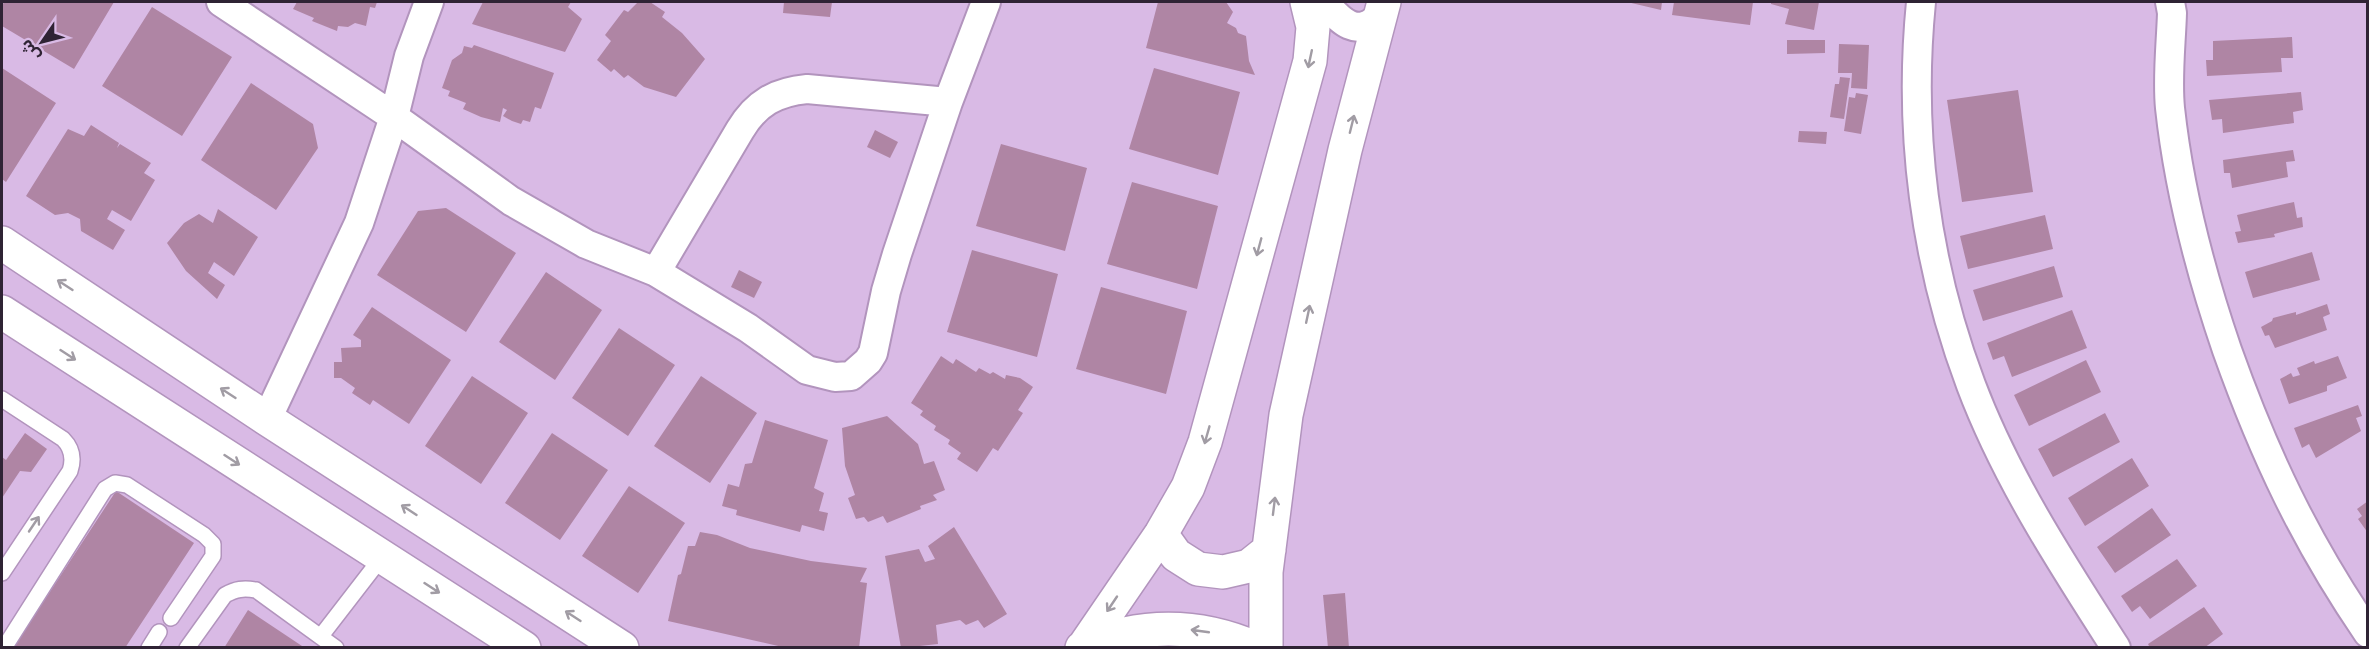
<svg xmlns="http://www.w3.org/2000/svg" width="2369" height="649" font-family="Mulish,'Noto Sans Arabic',sans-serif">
<rect width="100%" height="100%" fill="#d9bae5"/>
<path fill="#af85a4" d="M4 2H114L74 69 2 26V6Z
M297 2H377L375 8 370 7 366 26 355 23 348 27 338 26 337 31 312 21 314 18 293 9Z
M483 2H571L568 7 582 19 565 52 472 24Z
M638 2H650L665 12 662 17 682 33 705 59 676 97 644 87 628 75 624 78 614 69 611 72 597 60 611 41 605 35 624 10 628 12Z
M784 2H832L830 17 783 13Z
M1158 2H1226L1233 12 1227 23 1236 28 1238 33 1246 36 1249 61 1255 75 1146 48Z
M1627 2H1662L1661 10Z
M1674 2H1753L1750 25 1672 15Z
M1771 2H1819L1814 30 1785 24 1789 9 1771 4Z
M152 7 232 57 182 136 102 86Z
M2292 37 2293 58H2281L2282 72 2207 76 2206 60H2213V41Z
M1787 40H1825V53L1787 54Z
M1839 44 1869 45 1867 89 1851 88 1852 73H1838Z
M474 45 554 73 541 109 535 107 530 122 523 120 521 124 512 121 503 116 507 110 503 108 500 122 481 117 463 109 466 103 448 96 450 91 442 88 452 60 462 53 464 46 472 48Z
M2 68 56 103 6 182 2 179Z
M1154 68 1240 92 1218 175 1129 149Z
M1840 77 1850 78 1844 119 1830 117 1835 84H1839Z
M251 83 313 124 318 148 276 210 201 160Z
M2018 90 2033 192 1962 202 1947 100Z
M2301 92 2303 110 2293 112 2294 123 2223 133 2222 119 2212 120 2209 100Z
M1856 93 1868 95 1861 134 1844 131 1849 97 1855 98Z
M91 125 119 143 117 148 120 144 151 163 144 173 155 180 131 221 112 210 107 219 125 230 113 250 81 231 80 219 68 213 55 215 26 196 68 129 84 136Z
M875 130 898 142 890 158 867 147Z
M1799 131 1827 132 1826 144 1798 142Z
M1001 144 1087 168 1065 251 976 226Z
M2293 150 2295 161 2286 162 2288 177 2232 188 2230 173H2224L2223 160Z
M1132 182 1218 206 1197 289 1107 264Z
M2294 202 2297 218 2302 217 2303 227 2274 234 2275 237 2238 243 2235 232 2241 231 2237 215Z
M446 208 516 253 466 332 377 275 418 211Z
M218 209 258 237 234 276 214 262 208 273 225 285 217 299 186 271 167 243 184 223 199 214 213 223Z
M2045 215 2053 249 1968 269 1960 236Z
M972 250 1058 274 1037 357 947 332Z
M2312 252 2320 280 2253 298 2245 272Z
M2054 266 2063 297 1983 321 1973 290Z
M739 270 762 282 754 298 731 287Z
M546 272 602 310 555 380 499 342Z
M1101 287 1187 311 1166 394 1076 369Z
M2327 304 2330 314 2323 317 2327 330 2275 348 2269 335 2265 336 2261 327 2272 321 2273 318 2296 312V315Z
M372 307 451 360 409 424 373 400 370 405 352 393 355 388 341 378H334V362H342L341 348 361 347V340L353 335Z
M2072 310 2087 348 2012 377 2004 356 1993 360 1987 343Z
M619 328 675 365 628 436 572 398Z
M941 356 953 364 956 359 976 372 979 368 990 374 993 372 1005 379 1006 375 1020 378 1033 387 1018 410 1023 413 998 451 993 448 977 472 957 459 961 453 948 444 950 440 934 430 936 426 920 415 923 411 911 403Z
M2338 356 2347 378 2327 386V391L2289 404 2280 379 2291 373 2293 377 2300 375 2297 368 2314 361 2315 364Z
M2086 360 2101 392 2029 426 2014 395Z
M472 376 528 413 481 484 425 446Z
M701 376 757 413 710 483 654 446Z
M2358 405 2362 416 2356 418 2361 431 2316 458 2309 444 2302 448 2294 428Z
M2105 413 2120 442 2053 477 2038 449Z
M887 416 918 444 924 464 934 461 945 490 933 495 937 500 920 506 921 509 887 523 883 516 868 522 864 517 856 519 848 498 855 495 845 466 842 428Z
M765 420 828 440 814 488 824 493 819 511 828 513 824 531 802 525 800 532 736 515 737 510 722 506 728 484 739 487 745 464 752 463Z
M25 433 47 449 31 472 20 471 2 498V457L6 460Z
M552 433 608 470 560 540 505 503Z
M2132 458 2149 486 2085 526 2068 498Z
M629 486 685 523 638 593 582 556Z
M116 491 194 543 125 648H13Z
M2368 501V533L2358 519 2362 516 2357 509Z
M2152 508 2171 535 2115 573 2097 547Z
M954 527 1007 614 984 628 978 620 966 625 960 620 936 625 938 644 901 648 885 556 919 549 925 562 935 559 928 546Z
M700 532 717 535 750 548 811 561 867 568 860 582 867 583 859 648H787L668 621 678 575 681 574 688 546H695Z
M2177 559 2197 586 2150 619 2140 606 2132 612 2121 596Z
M1345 593 1349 648H1328L1323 595Z
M2204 607 2223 634 2204 648H2150L2148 644Z
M248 610 305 648H224Z"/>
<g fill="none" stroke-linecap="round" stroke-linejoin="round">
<g stroke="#b294bd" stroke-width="18">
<path id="lane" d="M2 399 63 439C72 448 74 459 70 471L2 573
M321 636 382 557
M4 648 105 489 115 483 127 485 204 535 213 544V556L171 618
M149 648 159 632
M187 648 225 595C236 589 243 588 256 590L336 648"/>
</g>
<g stroke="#b294bd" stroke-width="32">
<path id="street" d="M221 2 394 117 511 201 586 244 656 272 748 328 807 370 835 377 851 376 868 361 873 353 886 291 897 254 948 102 986 2
M1324 2C1340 21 1357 39 1380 16
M1921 2C1908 132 1925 263 1971 385 2006 478 2062 564 2116 648
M2170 2 2172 13C2171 44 2167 77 2170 108 2179 191 2200 271 2227 350 2264 454 2305 541 2368 633
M656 272 740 130C756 103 776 92 807 89L948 102
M267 419 359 223 394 117 409 56 429 2"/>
</g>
<g stroke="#b294bd" stroke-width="36">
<path id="secondary" d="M2 243 267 419 622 648
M2 312 524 648
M1161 534 1176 555 1198 569 1223 572 1249 566 1269 550
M1082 648C1139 623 1198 623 1255 648
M1083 648 1161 534 1188 487 1205 442 1310 61 1313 27 1307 2
M1266 648V572L1286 415 1345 150 1384 2"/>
</g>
<use href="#lane" stroke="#fff" stroke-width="15"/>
<use href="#street" stroke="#fff" stroke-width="28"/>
<use href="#secondary" stroke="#fff" stroke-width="33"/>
</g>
<defs><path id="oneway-shaft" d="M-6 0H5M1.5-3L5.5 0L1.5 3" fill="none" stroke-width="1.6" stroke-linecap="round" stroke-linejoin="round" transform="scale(1.5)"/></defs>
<g stroke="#a19ca4">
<use href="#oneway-shaft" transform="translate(1310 59) rotate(102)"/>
<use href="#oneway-shaft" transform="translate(1352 124) rotate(-76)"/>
<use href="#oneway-shaft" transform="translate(1259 247) rotate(105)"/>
<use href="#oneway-shaft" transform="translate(65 285) rotate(-147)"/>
<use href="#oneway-shaft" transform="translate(1308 314) rotate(-78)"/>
<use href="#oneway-shaft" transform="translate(68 355) rotate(33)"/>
<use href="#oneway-shaft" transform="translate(228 393) rotate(-147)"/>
<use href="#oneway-shaft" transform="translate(1207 435) rotate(106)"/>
<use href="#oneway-shaft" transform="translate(232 460) rotate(33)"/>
<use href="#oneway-shaft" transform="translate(1274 506) rotate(-83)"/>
<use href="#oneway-shaft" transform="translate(409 510) rotate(-147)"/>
<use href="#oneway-shaft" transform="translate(34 524) rotate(-56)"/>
<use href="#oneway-shaft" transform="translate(432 588) rotate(33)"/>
<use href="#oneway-shaft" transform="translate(1112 604) rotate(124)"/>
<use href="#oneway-shaft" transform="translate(573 616) rotate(-147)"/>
<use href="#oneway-shaft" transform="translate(1200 631) rotate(-172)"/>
</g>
<rect width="2369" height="649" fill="none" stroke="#2f2334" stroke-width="6"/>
<g transform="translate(42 42) rotate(235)" stroke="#d9bae5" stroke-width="4.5" paint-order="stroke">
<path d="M0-4.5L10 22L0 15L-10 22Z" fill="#2f2334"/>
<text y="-9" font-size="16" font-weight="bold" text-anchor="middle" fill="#2f2334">ش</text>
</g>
</svg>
